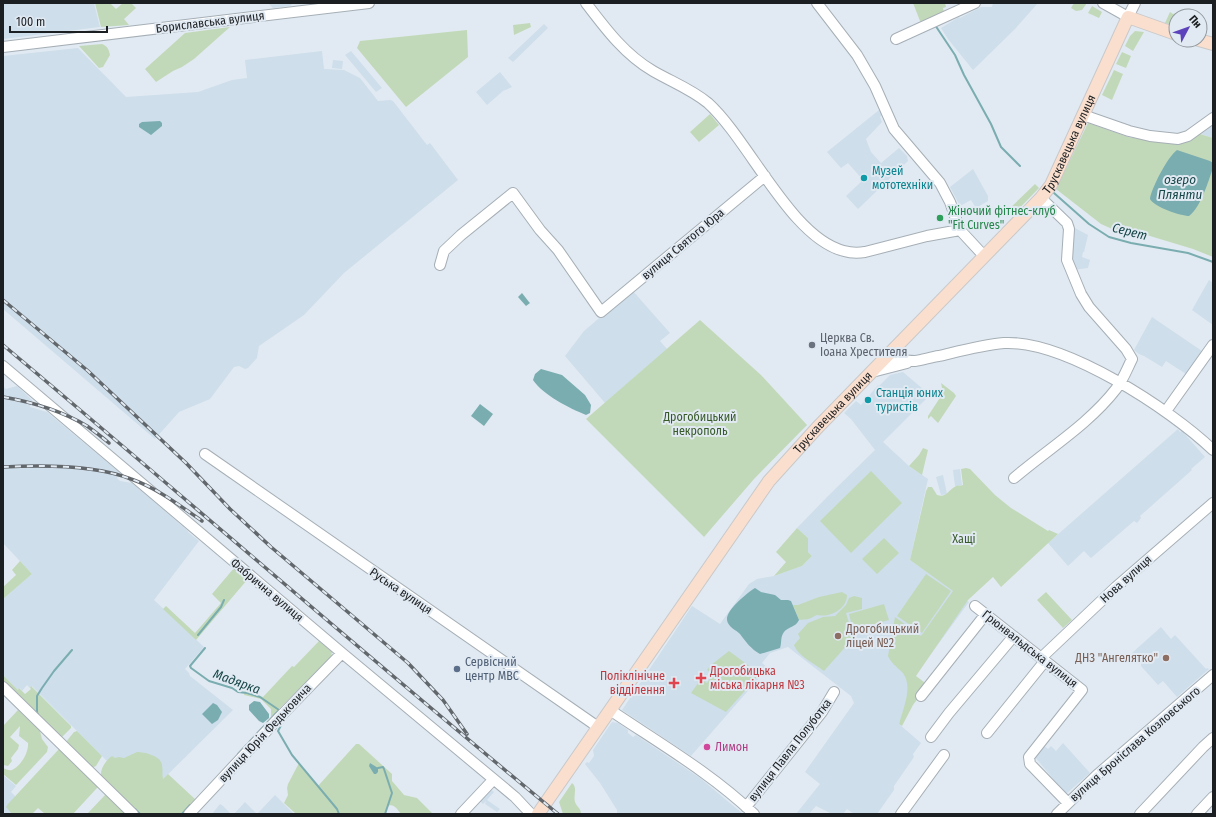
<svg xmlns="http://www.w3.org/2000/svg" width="1216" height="817" font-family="'Fira Sans Condensed',sans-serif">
<rect width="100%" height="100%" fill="#e1eaf2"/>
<path fill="#cedeeb" d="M3 3H94L100 27 3 39Z
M268 3H293L290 6 273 8Z
M993 3H1038L1015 29 973 70 948 39 941 28 959 17 960 18 981 7H992Z
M544 24 548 28 513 62 508 58Z
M78 48 126 97 198 92 232 80 247 78 245 60 322 51 324 69 344 70 360 78 378 101 390 100 393 101 427 145 430 143 458 180 344 273 304 315 259 346 257 358 248 368 245 369 239 366 234 367 210 399 179 412 155 439 3 309V56Z
M351 51 382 88 376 92 345 55Z
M333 60 343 61 342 69 332 68Z
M500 72 512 87 503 91 487 105 476 92Z
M879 110 882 115 880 117 882 122 866 139 871 152 881 163 899 148 907 156 908 161 858 209 846 196 863 180 848 163 841 168 827 152Z
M1213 125V138L1201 134 1204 132Z
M973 169 988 196V201L976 208 971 200 960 206 950 187Z
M1073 227 1088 235 1084 252H1083L1082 257 1090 260 1088 268 1073 270 1070 260Z
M1209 280 1213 283V325L1192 310Z
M632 290 670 333 660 341 667 349 605 403 565 356 584 331Z
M1152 317 1202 351 1186 374 1166 361 1162 367 1144 356 1139 354 1134 350Z
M903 372 930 395 883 442 909 466 928 479 910 560 969 602 909 684 910 690 899 724 921 743 913 754 914 757 894 786V790L877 814H854L847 809 843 814H832L816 806 809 814H796L820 784 805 772 854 703 851 696 788 647 770 653 762 663 768 668 691 756 622 710 692 606 720 624 749 584 757 579 774 576 802 566 812 556 808 552V538L797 528 827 497 875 450 851 419 844 413 856 401 861 405 878 385 879 386 890 375Z
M3 386 6 389 17 386 32 400 30 407 47 412 119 472 117 478 120 481 132 483 188 531V532L199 541 154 600 204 647 185 669 189 673 190 676 233 710 144 798 32 686 30 688 27 685 22 691 20 688 18 690 4 676 3 599 32 574 3 543Z
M1178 429 1180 432 1182 431 1205 457 1191 469 1192 470 1140 516 1141 518 1137 523 1134 521 1091 558 1084 551 1068 566 1048 543Z
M960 469 962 485 955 486 953 470Z
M943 475 947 494 941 495 936 477Z
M1161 627 1171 639 1175 635 1206 669 1207 668 1209 669 1177 697 1163 681 1158 685 1141 666V663L1132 653Z
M612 722 618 723 628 730V733L633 737 636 735 700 778 743 814H617V810L600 783 585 764 587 762 589 763 594 756 593 750Z
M1063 743 1090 773 1067 793 1064 792 1035 757 1043 745 1048 749 1051 746 1056 751Z
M3 775 16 786 11 792 33 814H3Z
M490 789 494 792 487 800 500 809 497 812 485 804 486 801 483 804 479 800Z
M275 795 294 814H234L245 802 257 814Z
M220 804 223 806 231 814H212Z"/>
<path fill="#c2d9b9" d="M95 3H110L116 9 123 3H131L136 8 124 19 129 25 101 27Z
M913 3H945L946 7 943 8 944 13 922 23 920 21Z
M1074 3H1087L1082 10 1076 11 1071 8Z
M1092 6 1102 12 1099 18 1088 13Z
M1170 12 1173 14 1181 12 1193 16H1176V26L1165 23Z
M530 23 531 27 514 35 513 25Z
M230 27 194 59 182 67 173 71 156 82 145 69 185 33Z
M467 30 468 57 406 107 357 48 360 41Z
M1135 31 1144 32 1133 51 1125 46 1130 36Z
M102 44C107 46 109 49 110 55L103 67 99 68 79 46Z
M1122 52 1131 56 1126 68 1116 64Z
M1114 70 1123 74 1112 100 1102 95Z
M710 114 719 125 699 142 690 132Z
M1088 123 1128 137 1165 143H1184L1200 134 1213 138V257L1193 249 1140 233 1130 237 1101 224 1056 189Z
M1035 184 1039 188 1012 216 1007 211Z
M700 320 761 375 807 425 754 479 704 537 586 419Z
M941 383 954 393 956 396 938 423 931 416 928 419V416L943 393Z
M923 448 928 450 922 475 909 466 919 455Z
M966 468 970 469 995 495 1011 508 1048 531 1049 530 1058 534 1001 587 993 577 968 600 916 676 928 685 913 705 902 726 899 724C903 708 914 686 902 672 897 667 891 663 888 656L895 617 921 636 953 591 910 560 926 491 928 487H932L937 495C947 498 948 490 956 486 958 485 960 486 963 485L961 469Z
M871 471 902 503 851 553 820 521Z
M797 528 808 538V552L812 556 802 566 774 576 786 562 776 552Z
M884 538 899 553 877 574 862 559Z
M20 561 32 574 3 599V587L16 575 12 570Z
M234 568H236L247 578V580L196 640 163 609 166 606 195 633 221 603 212 594Z
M926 574 951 591 922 633 897 616Z
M842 592 847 595C847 609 830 618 817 615 807 620 810 619 799 620L793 605H798L819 597Z
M1046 592 1072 620 1063 628 1037 600Z
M854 596 862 598V609L846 613 854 639 848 644 824 671C815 664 798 656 794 645L800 638 798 634 808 623 823 617 835 616 846 605 849 598Z
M884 604 889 620 853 630 849 614Z
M319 641 332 652 331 657 271 717V709L261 699 244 695 245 690 263 697 292 666 294 667Z
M729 651 760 674 726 712 691 693 701 679 707 683 713 674 707 670 711 665Z
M3 673 4 676 18 690 19 688 25 694 31 689 30 688 31 686 71 726V728L61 738 3 682Z
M18 710 40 731 42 739 48 747 47 752 16 785 3 774V768C6 769 9 771 12 770 21 766 29 752 28 743L19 736 20 726 10 737 19 745 18 749 11 758 12 761 8 766 3 765V726Z
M77 731 102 756 96 766 92 768 65 743 74 732Z
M356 744H359L392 774V781L404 795 417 798 433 814H401C397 809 394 803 387 806L385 814H296L284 803 288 795 287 788 288 784 299 763 318 786Z
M59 749 98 787 97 788 73 814H45L38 808 32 814H12L6 807 8 804Z
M137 752C145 752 161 756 162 765 163 770 162 774 163 779L168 774 196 800 182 814H140L101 776C100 769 106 760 112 756L115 758 119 757 124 758Z
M572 783C578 788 573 795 575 802 577 807 581 808 581 814H563L559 802Z
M106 794 126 814H87Z"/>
<path fill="#7aadb0" d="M160 121 162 123V126L151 135 139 127V124L142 122Z
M1177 150 1210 161 1213 163V168C1208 182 1201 207 1189 216 1181 216 1154 207 1150 199 1151 189 1168 156 1177 150Z
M522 293 529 302 530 303 526 306 518 297Z
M541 369 562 375 585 395 591 405 590 413 586 415C569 408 543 395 533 380L535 374Z
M480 404 493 414 484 426 471 416Z
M755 588 761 592 775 595 781 600H788L791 601 799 620C796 627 788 627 784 632 780 637 782 643 780 648L760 654C751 649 746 642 740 634 736 630 728 627 727 620 726 610 747 593 755 588Z
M254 701 260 702 269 714V718L263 723 259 721 249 710V705Z
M213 703 217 705 222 712 218 720 212 724 202 714Z
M370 763 378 768V772L376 774H374L369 766Z"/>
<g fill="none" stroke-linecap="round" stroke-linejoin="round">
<path stroke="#7aadb0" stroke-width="2" d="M935 25 955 55 964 75 991 124 1001 147 1020 166
M1054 193 1089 224 1109 237 1131 243 1188 253 1213 262
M198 635 221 607 224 600
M205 648 190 666 191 668 209 681 232 688 238 692 247 693 260 697 279 710 238 754
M38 714 37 713V696L42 688 54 671 72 650
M285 718 278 731 292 755 337 809 339 814
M378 768 383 767 384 769 392 793 385 814
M135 809 140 814
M182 814 190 805"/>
<g stroke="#a6afb6" stroke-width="12">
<path id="minor" d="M586 3C605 28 625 55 653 71 672 82 691 89 708 103 749 140 791 238 844 251 851 253 858 253 865 252L927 236 960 230
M817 3 857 55 875 86 894 129 940 183 950 202 960 230 984 256
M1103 3 1128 17 1135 3
M896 39 975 3
M3 47 369 3
M1083 115 1129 131 1150 136 1178 139 1188 136 1213 118
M440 265 444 251 461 235 513 193 540 230 558 250 601 312 765 176
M885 358C895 359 905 361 915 361 923 360 931 357 939 356 960 351 982 345 1004 343 1065 340 1170 409 1213 450
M3 366 342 653 515 797 531 814
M872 372 907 363
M1166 411 1213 345
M205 454 598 727
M1014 478C1048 449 1089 424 1116 389 1123 380 1127 369 1132 359L1126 349 1089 307 1081 294 1067 260 1069 229 1067 223 1041 198
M975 606 1082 690 1029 757 1030 764 1033 767 1068 803
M1041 658 1116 587 1213 503
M3 687 133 814
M921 696 985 615
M610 710C659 743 711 773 754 814
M987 733 1045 661
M931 737 949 713 1013 637
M746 807 822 712 834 692
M189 814 274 723 342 653
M461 814 493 780
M901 814 944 755
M1057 814 1097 775 1213 675
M1140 814 1203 747 1213 738
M1197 814 1213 797"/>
</g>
<g stroke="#c9c9ca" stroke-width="14">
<g id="major">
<path d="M1199 40 1213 44"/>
<path id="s1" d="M538 814 769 481 817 428 1041 198 1051 185 1128 17 1176 34"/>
</g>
</g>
<use href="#minor" stroke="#fff" stroke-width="10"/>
<use href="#major" stroke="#fadfce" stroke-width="12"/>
<g stroke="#62676c" stroke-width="3.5">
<path id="rail" d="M3 300 88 371 186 463 230 509 271 547 408 663 443 700 467 734
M3 345C189 501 371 660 558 814
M3 397C32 402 62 411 87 426 94 431 102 437 109 443
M3 467C41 465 95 465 131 479 157 488 179 505 202 521"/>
</g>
<use href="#rail" stroke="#e1eaf2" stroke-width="2" stroke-dasharray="6" stroke-linecap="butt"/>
</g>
<g fill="#0f9aa8" stroke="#e1eaf2" stroke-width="1.5">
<circle cx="864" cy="178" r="4"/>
<circle cx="868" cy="400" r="4"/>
</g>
<circle fill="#2e9e5b" stroke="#e1eaf2" stroke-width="1.5" cx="940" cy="218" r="4"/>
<circle fill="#6b7280" stroke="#e1eaf2" stroke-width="1.5" cx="812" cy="345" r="4"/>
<g fill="#8d6e63" stroke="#e1eaf2" stroke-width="1.5">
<circle cx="838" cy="636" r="4"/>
<circle cx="1166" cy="658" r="4"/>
</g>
<circle fill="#5c6f8a" stroke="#e1eaf2" stroke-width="1.5" cx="457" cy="669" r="4"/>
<g fill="#e0444e" stroke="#e1eaf2" stroke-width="1.5">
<path d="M699 672h4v4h4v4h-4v4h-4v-4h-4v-4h4z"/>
<path d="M672 677h4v4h4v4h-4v4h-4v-4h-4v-4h4z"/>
</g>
<circle fill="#d1479c" stroke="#e1eaf2" stroke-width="1.5" cx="707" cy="747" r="4"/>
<g text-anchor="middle" stroke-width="4" stroke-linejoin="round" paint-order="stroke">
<g font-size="12" fill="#1c1f22" stroke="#e1eaf2">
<text transform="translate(210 22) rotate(-7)" y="4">Бориславська вулиця</text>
<text dy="4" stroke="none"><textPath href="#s1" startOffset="859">Трускавецька вулиця</textPath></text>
<text transform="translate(683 244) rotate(-40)" y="4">вулиця Святого Юра</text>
<text dy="4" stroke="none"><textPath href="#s1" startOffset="499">Трускавецька вулиця</textPath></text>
<text transform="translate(1126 579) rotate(-42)" y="4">Нова вулиця</text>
<text transform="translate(267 590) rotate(40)" y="4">Фабрична вулиця</text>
<text transform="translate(401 591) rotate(34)" y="4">Руська вулиця</text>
<text transform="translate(1030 649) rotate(38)" y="4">Ґрюнвальдська вулиця</text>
<text transform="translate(265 733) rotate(-47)" y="4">вулиця Юрія Федьковича</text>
<text transform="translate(1135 744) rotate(-41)" y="4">вулиця Броніслава Козловського</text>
<text transform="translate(790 750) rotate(-52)" y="4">вулиця Павла Полуботка</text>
</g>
<g font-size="12" fill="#0d838f" stroke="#e1eaf2" text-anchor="start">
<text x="872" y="175">Музей<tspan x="872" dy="14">мототехніки</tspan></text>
<text x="876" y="397">Станція юних<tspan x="876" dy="14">туристів</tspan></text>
</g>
<g font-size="12" fill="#27864d" stroke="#e1eaf2" text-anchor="start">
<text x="948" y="215">Жіночий фітнес-клуб<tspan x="948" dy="14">"Fit Curves"</tspan></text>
</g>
<g font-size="12" fill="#5b616d" stroke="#e1eaf2" text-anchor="start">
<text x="820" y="342">Церква Св.<tspan x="820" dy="14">Іоана Хрестителя</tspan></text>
</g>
<g font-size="12" fill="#375928" stroke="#e1eaf2">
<text x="700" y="421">Дрогобицький<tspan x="700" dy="14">некрополь</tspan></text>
<text x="964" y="543">Хащі</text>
</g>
<g font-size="12" fill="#785e54" stroke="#e1eaf2" text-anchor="start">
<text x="846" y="633">Дрогобицький<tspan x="846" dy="14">ліцей №2</tspan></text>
<text x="1158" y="662" text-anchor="end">ДНЗ "Ангелятко"</text>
</g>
<g font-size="12" fill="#4e5e75" stroke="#e1eaf2" text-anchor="start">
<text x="465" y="666">Сервісний<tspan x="465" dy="14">центр МВС</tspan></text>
</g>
<g font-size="12" fill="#be3a42" stroke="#e1eaf2" text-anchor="start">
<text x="710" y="675">Дрогобицька<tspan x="710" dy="14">міська лікарня №3</tspan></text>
<text x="665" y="680" text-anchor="end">Поліклінічне<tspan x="665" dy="14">відділення</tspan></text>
</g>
<g font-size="12" fill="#b23c85" stroke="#e1eaf2" text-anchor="start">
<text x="715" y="751">Лимон</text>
</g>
<g font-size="13" font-style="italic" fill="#184749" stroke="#e1eaf2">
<text x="1180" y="184">озеро<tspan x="1180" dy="15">Плянти</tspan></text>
<text transform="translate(1130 231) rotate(14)" y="5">Серет</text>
<text transform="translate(237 681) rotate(20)" y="5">Мадярка</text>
</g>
</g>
<rect width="1216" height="817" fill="none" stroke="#1c1f22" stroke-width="8"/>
<g transform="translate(1188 28) rotate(49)"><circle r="19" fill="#e1eaf2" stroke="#92999f"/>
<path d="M0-3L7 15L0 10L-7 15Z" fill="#5d43bb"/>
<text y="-6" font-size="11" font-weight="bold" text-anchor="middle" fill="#1c1f22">Пн</text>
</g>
<path d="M10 26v6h97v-6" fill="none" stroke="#1c1f22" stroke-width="2"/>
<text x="16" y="26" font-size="12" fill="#1c1f22" stroke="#e1eaf2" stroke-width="3" paint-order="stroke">100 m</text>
</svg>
